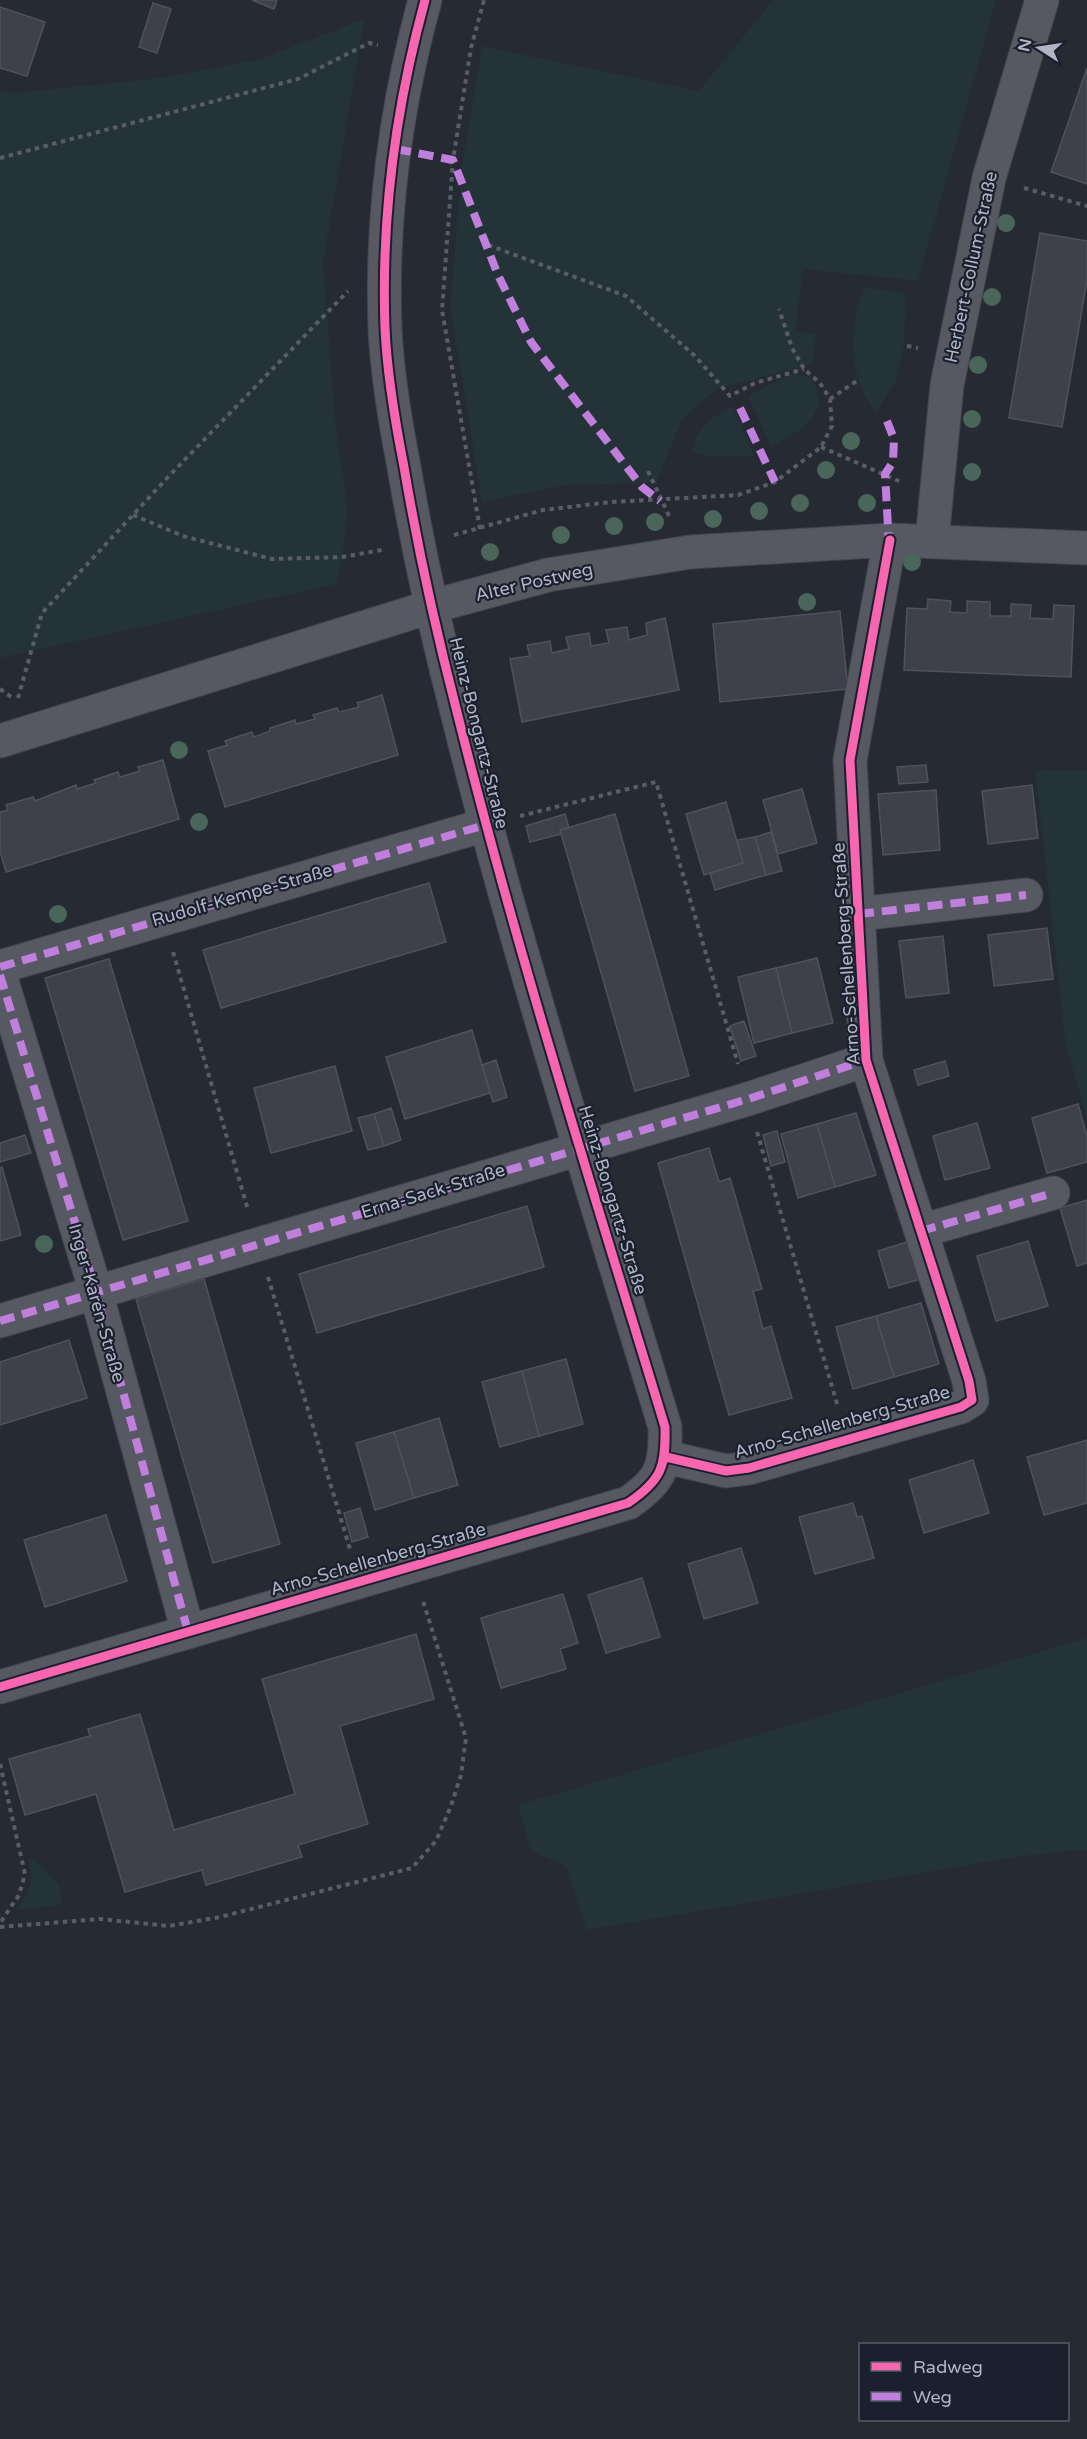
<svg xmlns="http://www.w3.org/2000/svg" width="1087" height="2439" font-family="'Varela Round',sans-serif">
<rect width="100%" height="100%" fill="#262a33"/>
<path fill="#233338" d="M773 0H996L918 281 803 269 795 331 816 335 812 364 716 389 682 420 656 483 567 485 482 502 450 307 462 166 482 46 699 91Z
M364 19 323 263 335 420 348 513 337 584 0 658V91L13 93 159 78 257 60Z
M863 287 906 293 904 346 896 381 875 413C847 370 849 335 863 287Z
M792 374 810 377C837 411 798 433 771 447L748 396Z
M733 406 754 456 711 457 691 451C701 424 708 419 733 406Z
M1035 770 1087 771V1118L1066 1046Z
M1087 1638V1849L1022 1856 587 1930 566 1866 531 1851 518 1805Z
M28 1859 36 1860 59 1885 62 1901 56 1906 17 1910C29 1892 34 1881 28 1859Z"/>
<path fill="#3e4149" stroke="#4e525b" stroke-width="1.5" d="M252 0H277L274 9Z
M153 3 171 9 157 53 139 47Z
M0 7 45 22 27 76 0 68Z
M1087 68V184L1051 172Z
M1040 233 1087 241V280L1062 427 1009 418Z
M928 599 951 601 950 612 967 613V601L990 602V616H1011V604L1031 605 1030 618 1053 619 1054 605 1074 606 1071 677 904 670 907 608 927 609Z
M840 611 848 689 720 702 713 624Z
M665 618 679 690 522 722 510 659 530 656 527 645 550 641 552 653 569 649 566 637 589 633 591 646 609 643 606 630 627 627 629 640 647 635 646 623Z
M382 695 398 755 225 807 208 751 227 745 225 741 252 732 254 737 270 731V728L295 720 296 724 315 719 313 715 337 708 339 712 359 707 357 703Z
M163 760 179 819 6 872 0 851V812L8 810 6 805 33 797 35 801 76 785 77 789 96 783 94 780 118 772 120 777 140 771 138 767Z
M926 765 928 782 899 784 897 767Z
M1032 785 1038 838 988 844 982 791Z
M802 789 817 843 778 854 763 800Z
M936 790 940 850 883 855 878 794Z
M726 802 743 863 704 875 686 814Z
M565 814 569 828 560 830 561 834 530 842 526 826Z
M615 814 689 1076 635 1091 560 830Z
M771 832 782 871 766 875 755 837Z
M755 837 766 875 715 890 710 873 743 863 737 840Z
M429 883 446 942 221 1008 203 950Z
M1047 928 1053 979 994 986 988 935Z
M943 936 949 993 906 998 899 941Z
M817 958 833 1023 792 1033 776 968Z
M109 959 188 1221 123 1240 45 978Z
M776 968 792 1033 754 1043 738 977Z
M744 1021 756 1056 741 1061 730 1026Z
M472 1030 490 1093 405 1119 386 1057Z
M496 1060 507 1097 493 1102 482 1065Z
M945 1061 949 1076 918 1085 914 1070Z
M335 1066 352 1131 271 1153 254 1088Z
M1078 1104 1087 1136V1162L1047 1173 1032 1118Z
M391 1108 401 1140 384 1146 374 1114Z
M856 1113 876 1175 835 1187 817 1124Z
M374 1114 384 1146 368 1150 358 1118Z
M977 1123 990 1168 945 1180 933 1136Z
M817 1124 835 1187 798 1198 781 1134Z
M777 1131 785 1162 771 1166 763 1135Z
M25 1135 31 1153 0 1162V1143Z
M709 1148 719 1182 730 1178 762 1289 753 1291 763 1329 771 1326 792 1398 729 1415 658 1163Z
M2 1167 21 1235 0 1241V1168Z
M1087 1200V1263L1077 1266 1060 1208Z
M527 1206 544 1267 317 1333 299 1274Z
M910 1241 921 1279 889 1288 878 1251Z
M1028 1241 1048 1306 996 1321 977 1256Z
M204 1279 280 1544 213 1563 136 1299Z
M921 1303 939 1364 894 1377 876 1316Z
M876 1316 894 1377 853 1389 836 1327Z
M69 1340 87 1398 0 1425V1362Z
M566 1359 583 1424 539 1436 522 1371Z
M522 1371 539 1436 500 1447 482 1382Z
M439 1418 458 1485 414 1498 394 1432Z
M394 1432 414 1498 375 1510 356 1443Z
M1087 1440V1503L1044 1515 1027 1457Z
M973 1460 989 1513 924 1533 909 1480Z
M853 1503 857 1517 862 1516 874 1558 815 1574 799 1517Z
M360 1508 368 1537 352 1542 344 1513Z
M106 1515 127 1581 45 1607 24 1540Z
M741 1548 758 1603 704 1619 688 1564Z
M642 1578 660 1637 606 1653 588 1595Z
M563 1594 578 1643 560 1649 566 1669 501 1688 481 1618Z
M416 1634 434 1699 340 1726 368 1824 298 1845 302 1857 206 1885 202 1870 125 1892 96 1794 25 1815 9 1759 90 1736 88 1729 140 1714 174 1830 295 1794 262 1679Z"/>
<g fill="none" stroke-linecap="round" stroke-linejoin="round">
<g stroke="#42454c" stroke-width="35">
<path id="minor" d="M932 540 947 385 989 178 1042 0
M0 741 430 607 548 575 690 552 890 540 1087 548
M859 914 1026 895
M0 967 485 825
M0 975 96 1292 188 1632
M921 1231 1053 1193
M0 1321 748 1099 866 1060
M666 1457 726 1471 749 1468 961 1407 972 1400 969 1381 866 1060 850 760 890 540
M0 1687 628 1503C662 1480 666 1466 665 1427 593 1190 517 953 457 712 436 631 418 550 404 467 395 421 387 375 385 328 381 219 396 106 425 0"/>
</g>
<path stroke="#595d65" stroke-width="4" stroke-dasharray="4.5 4.5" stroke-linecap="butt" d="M0 158 298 79 369 43 378 45
M1024 188 1087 206
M488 245 626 296 695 356 730 396 755 383 804 369
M907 346 918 348
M830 399 858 380
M821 447 901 482
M648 471 671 520
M133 515 183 536 272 559 342 557 382 550
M480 529 442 310 453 160 471 48 484 0
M454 535 543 510 612 502 738 495 775 482 821 447 832 426 830 399 820 383 804 369 792 348 779 309
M0 689 14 699
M18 698 42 613 169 476 348 291
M520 816 656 782 738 1064
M173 952 248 1210
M757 1132 838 1407
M268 1277 350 1549
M0 1764 25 1874 19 1895 0 1923
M0 1927 100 1919 169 1926 220 1917 412 1868 436 1841 451 1806 461 1775 466 1738 423 1601"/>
<use href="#minor" stroke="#565961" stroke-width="33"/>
<path stroke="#c07fdc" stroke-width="8" stroke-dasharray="15 8" stroke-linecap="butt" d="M396 149 453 160 498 275 531 342 642 487 660 501
M740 408 775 482
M887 421 894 439 893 462 885 474 889 545
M859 914 1026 895
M0 967 485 825
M0 975 96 1292 188 1632
M921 1231 1053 1193
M0 1321 748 1099 866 1060"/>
<g stroke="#1a202d" stroke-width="13">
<path id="cycleway" d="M666 1457 726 1471 749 1468 961 1407 972 1400 969 1381 866 1060 850 760 890 540
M0 1687 628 1503C662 1480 666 1466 665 1427 593 1190 517 953 457 712 436 631 418 550 404 467 395 421 387 375 385 328 381 219 396 106 425 0"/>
</g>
<use href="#cycleway" stroke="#f766af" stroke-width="9"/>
</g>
<g fill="#4a6559">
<circle cx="1006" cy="223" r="9"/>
<circle cx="992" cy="297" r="9"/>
<circle cx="978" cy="365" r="9"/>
<circle cx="972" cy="419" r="9"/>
<circle cx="851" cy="441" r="9"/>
<circle cx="826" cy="470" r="9"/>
<circle cx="972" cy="472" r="9"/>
<circle cx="800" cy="503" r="9"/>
<circle cx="867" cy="503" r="9"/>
<circle cx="759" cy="511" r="9"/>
<circle cx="713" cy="519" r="9"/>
<circle cx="655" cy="522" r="9"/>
<circle cx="614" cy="526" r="9"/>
<circle cx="561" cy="535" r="9"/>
<circle cx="490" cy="552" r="9"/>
<circle cx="912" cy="562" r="9"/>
<circle cx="807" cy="602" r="9"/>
<circle cx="179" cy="750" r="9"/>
<circle cx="199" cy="822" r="9"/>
<circle cx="58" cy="914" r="9"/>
<circle cx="44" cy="1244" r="9"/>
</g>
<g text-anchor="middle" stroke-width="4.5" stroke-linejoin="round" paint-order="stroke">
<g font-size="18" fill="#afb5c5" stroke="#1a202d">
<text transform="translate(971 267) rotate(-78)" y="6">Herbert-Collum-Straße</text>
<text transform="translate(534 582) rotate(-13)" y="6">Alter Postweg</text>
<text transform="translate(479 733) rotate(76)" y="6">Heinz-Bongartz-Straße</text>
<text transform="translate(242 895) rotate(-16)" y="6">Rudolf-Kempe-Straße</text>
<text transform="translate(846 954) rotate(-94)" y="6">Arno-Schellenberg-Straße</text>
<text transform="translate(433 1191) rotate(-17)" y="6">Erna-Sack-Straße</text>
<text transform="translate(613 1200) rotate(73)" y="6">Heinz-Bongartz-Straße</text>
<text transform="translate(97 1303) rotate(74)" y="6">Inger-Karén-Straße</text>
<text transform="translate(842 1422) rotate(-16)" y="6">Arno-Schellenberg-Straße</text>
<text transform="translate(378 1559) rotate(-16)" y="6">Arno-Schellenberg-Straße</text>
</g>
</g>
<rect x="859" y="2343" width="210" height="78" fill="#1a202d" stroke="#565c6a" stroke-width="1.5"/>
<rect x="871" y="2362" width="30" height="9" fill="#f766af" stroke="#565c6a" stroke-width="1.5"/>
<text x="913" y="2373" font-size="18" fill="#afb5c5">Radweg</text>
<rect x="871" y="2392" width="30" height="9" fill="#c07fdc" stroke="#565c6a" stroke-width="1.5"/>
<text x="913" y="2403" font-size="18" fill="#afb5c5">Weg</text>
<g transform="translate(1039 48) rotate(282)" stroke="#1a202d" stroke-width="4.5" paint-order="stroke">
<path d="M0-4.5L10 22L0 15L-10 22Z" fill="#afb5c5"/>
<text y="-9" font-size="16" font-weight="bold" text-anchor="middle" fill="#afb5c5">N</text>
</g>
</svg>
